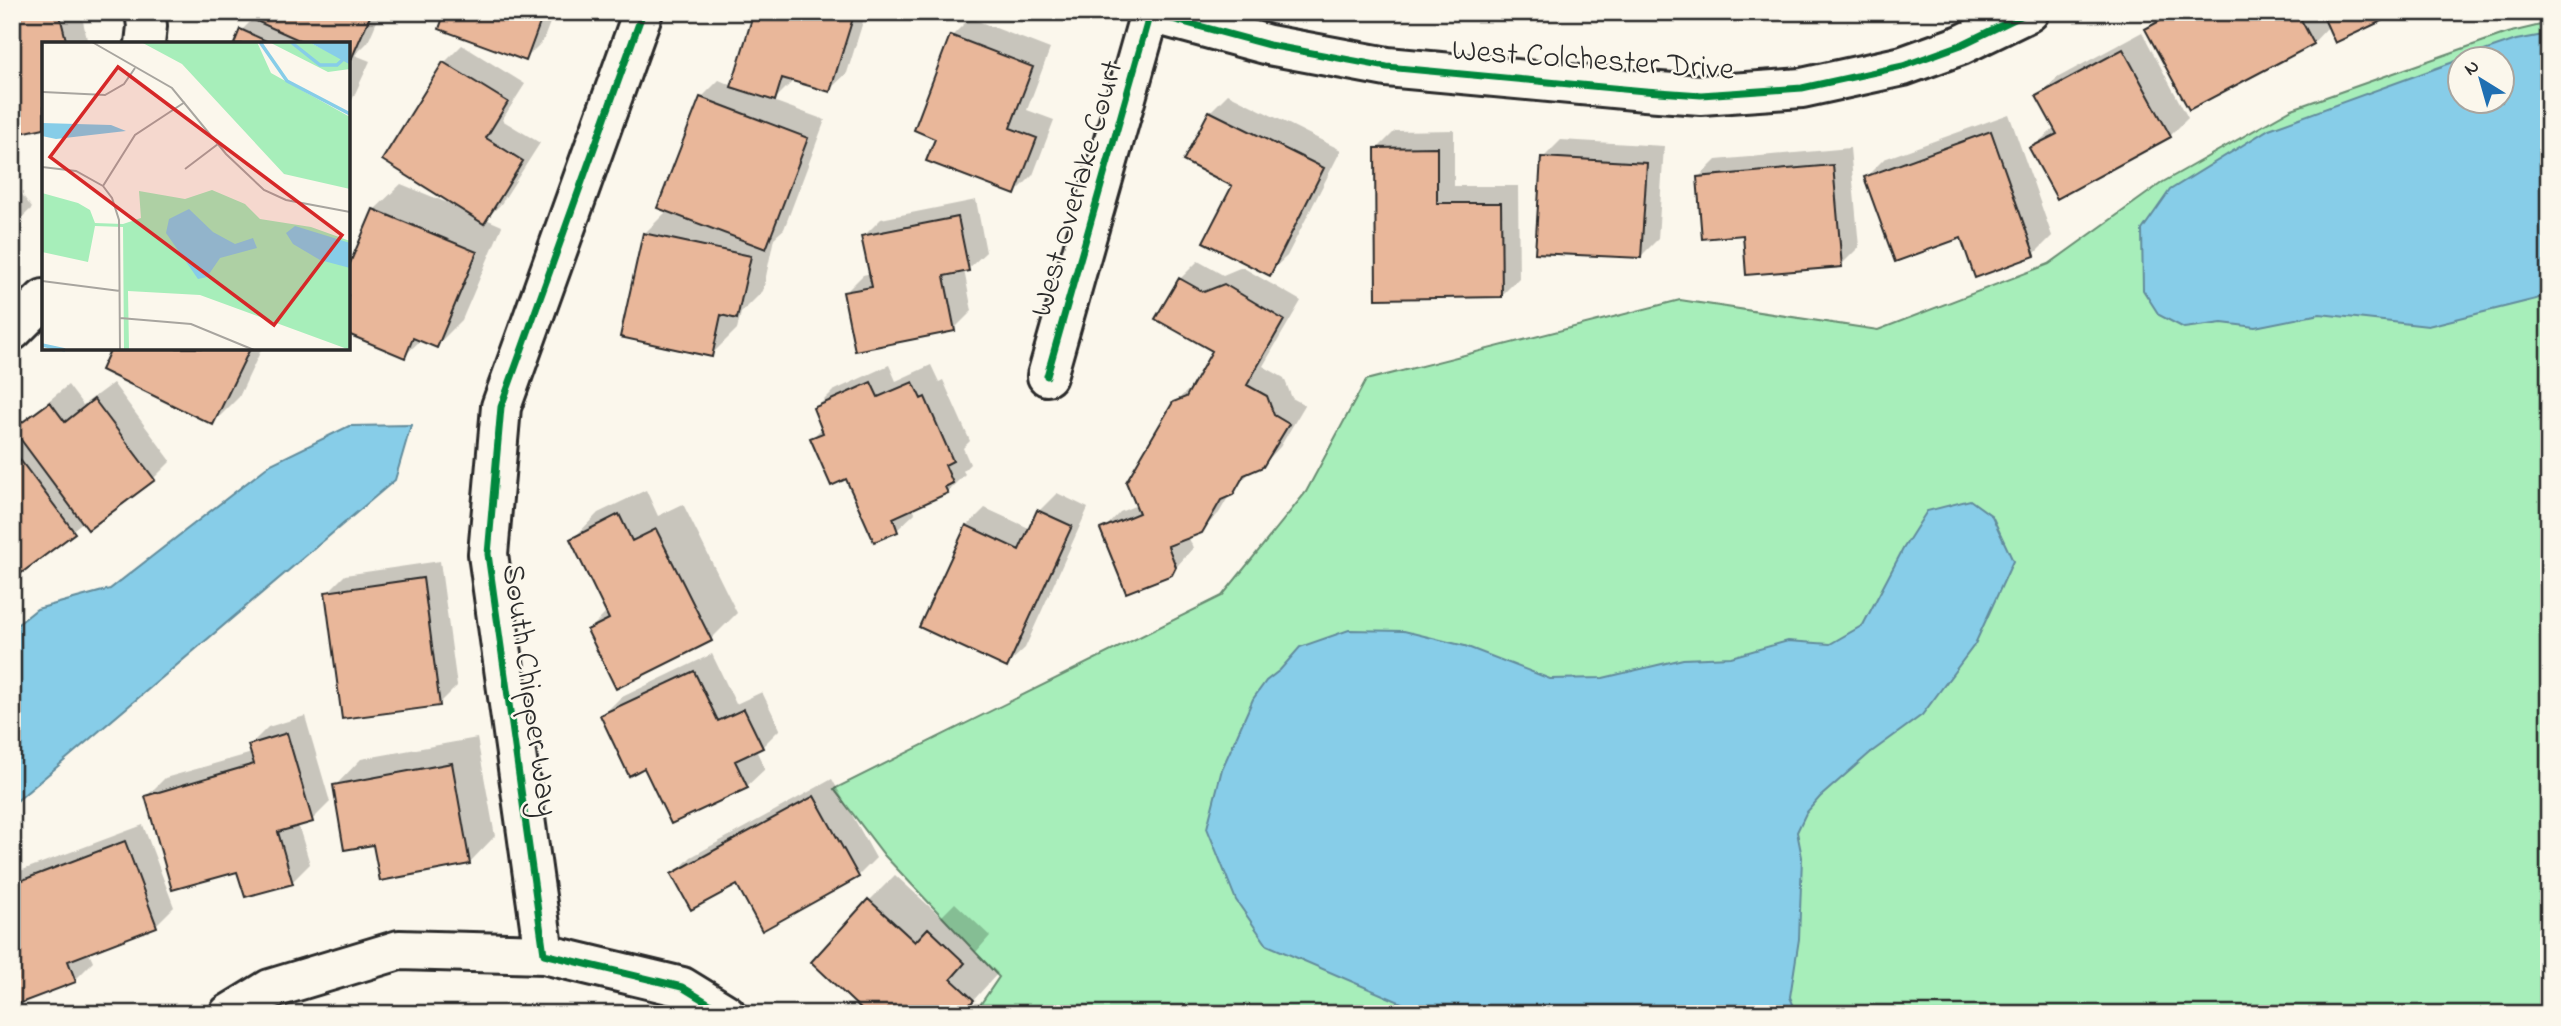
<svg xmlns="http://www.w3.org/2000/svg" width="2561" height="1026" font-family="'Indie Flower',sans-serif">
<rect width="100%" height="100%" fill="#fbf7ec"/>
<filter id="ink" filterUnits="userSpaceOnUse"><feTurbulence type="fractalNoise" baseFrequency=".0143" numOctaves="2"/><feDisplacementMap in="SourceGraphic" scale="14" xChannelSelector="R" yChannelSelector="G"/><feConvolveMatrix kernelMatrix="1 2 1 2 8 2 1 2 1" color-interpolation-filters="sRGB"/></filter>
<g filter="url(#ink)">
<path fill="#a7eeba" stroke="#698c72" stroke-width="2" fill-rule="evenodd" d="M2549 23V1012L974 1014 999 977 885 856 834 789 1222 596 1306 492 1366 380 1680 300 1878 330 2049 264 2163 182 2292 109 2507 33ZM2460 60H2502V102H2460Z"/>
<path fill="#87cde8" stroke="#628c9c" stroke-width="2" d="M2549 34V294L2536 299 2428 326 2320 314 2255 327 2222 323 2184 328 2159 315 2143 290 2142 230 2170 190 2269 129 2459 60 2460 102H2502V60L2461 59 2516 40Z
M411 425 395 480 12 805V629L37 609 110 589 271 464 349 426Z
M1970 500 1992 516 2013 561 1975 644 1922 715 1870 753 1820 797 1806 813 1797 832 1802 857 1799 939 1790 997 1797 1014H1427L1267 945 1236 900 1207 828 1222 769 1253 699 1266 681 1280 670 1300 647 1349 630 1404 631 1465 646 1550 679 1603 678 1683 659 1731 657 1788 641 1830 644 1863 625 1903 549 1927 511Z"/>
<path fill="#0003" d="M12 12H81L88 44H44Z
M238 12H381L368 42 355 55 370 61 348 109V44H236L242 30 253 19Z
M447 12H554L543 41 525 59Z
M756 12H866L847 73 829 90 794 80 773 101 825 120 784 229 774 238 763 291 741 313 737 329 711 355 644 234 668 210 701 98 719 80 733 86Z
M2164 12H2397L2329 26 2313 43 2147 29Z
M970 18 1050 49 1027 110 1054 120 1033 175 1015 193 952 36Z
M2142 32 2188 118 2170 136 2031 148 2056 127 2039 96 2057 78Z
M462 45 525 84 502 120 540 143 501 204 486 219 502 226 462 320 436 346 421 340 405 355 374 210 401 184 455 206 444 63Z
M1228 94 1341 150 1287 256 1269 273 1234 185 1210 112Z
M2009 114 2052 236 2034 254 1976 276 1962 236 1866 177 1884 159Z
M1454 130V186H1518L1519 278 1501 296 1377 149 1395 131Z
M1561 140 1664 146 1658 239 1640 257 1543 158Z
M1850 148 1859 247 1841 265 1745 233 1698 178 1716 160Z
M12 181 32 208 12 227Z
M976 200 986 252 968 269 964 270 972 311 954 329 845 293 863 275 871 273 863 237 881 219Z
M1198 261 1223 275 1242 267 1301 301 1263 366 1284 378 1292 398 1305 405 1280 447 1262 466 1253 469 1230 494 1219 513 1201 531 1189 538 1193 548 1171 573 1103 530 1120 512 1137 505 1174 403 1196 383 1214 351 1180 279Z
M113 348H262L239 397 213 423Z
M889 365 896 381 931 365 939 382 943 380 970 441 963 448 970 464 963 471 965 474 947 492 913 507 915 513 897 530 812 438 823 427 815 409 833 391Z
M113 383 171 461 154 478 84 521 12 578V424L20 418 23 422 68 385 83 405Z
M646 490 658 516 683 504 737 613 711 639 589 630 607 612 572 540 598 513Z
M1057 493 1088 508 1025 648 1007 665 967 526 985 508 1031 529 1039 511Z
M440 561 457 686 439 704 327 593 345 575Z
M712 654 736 704 762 692 780 729 762 747 756 750 765 769 747 786 645 766 602 716 620 698Z
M305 716 330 802 312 820 298 824 310 864 292 882 239 870 147 796 165 778 252 753 250 745 268 727Z
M477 738 495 836 469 863 375 843 335 786 361 759Z
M832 779 876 858 858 876 737 882 673 875 691 857Z
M143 825 174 907 156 925 88 951 93 962 75 980 12 984V874Z
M895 875 941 917 955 903 990 936 976 952 998 973 961 1014 869 901Z
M433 1007 435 1014H411Z"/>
<path fill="#e9b79a" stroke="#2b2b2b" stroke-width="2" d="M12 12H59L67 44H44V128L12 135Z
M236 12H372L350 62 348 61V44H308Z
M445 12H544L526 61 439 29Z
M754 12H833L853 18 830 92 782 78 775 101 731 87Z
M2176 12H2297L2314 44 2189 110 2145 29Z
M2321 12H2401L2335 43Z
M240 29 273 44H234Z
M950 35 1033 67 1010 128 1037 138 1015 195 926 161 935 139 914 130Z
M2123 49 2171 137 2057 199 2029 148 2057 134 2036 96Z
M443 62 508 102 486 138 523 161 484 224 382 160Z
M700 97 808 138 766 249 657 208Z
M1209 111 1324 168 1270 276 1203 242 1232 186 1183 161Z
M1991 131 2035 256 1975 278 1961 238 1895 262 1864 177Z
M1437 147V203H1501L1502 297 1376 299 1375 148Z
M1541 157 1647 163 1641 258 1535 253Z
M1833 165 1842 267 1746 275 1743 235 1702 239 1697 177Z
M373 209 477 252 437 348 413 338 405 358 348 334V268Z
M958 217 969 271 944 276 955 331 855 351 843 292 872 287 861 236Z
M643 233 751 256 737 319 721 315 712 357 620 337Z
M1179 278 1204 292 1224 284 1284 320 1247 385 1267 396 1274 415 1289 424 1263 467 1244 475 1233 495 1221 500 1202 533 1168 546 1176 567 1172 575 1126 593 1100 529 1139 513 1126 482 1173 402 1186 397 1212 351 1155 319Z
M111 348H244L249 351 213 425 101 370Z
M871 382 878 397 913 382 921 399 925 397 953 461 945 465 953 483 945 487 948 493 893 518 898 532 874 542 846 479 831 486 810 438 823 433 813 408Z
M94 399 155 480 88 530 13 429 50 402 65 422Z
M12 449 75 533 12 580Z
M1037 510 1072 526 1007 668 919 627 966 525 1019 550Z
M619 514 632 541 656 529 712 641 616 689 587 630 609 619 570 539Z
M423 578 440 706 342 719 325 592Z
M694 671 718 721 744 709 763 748 735 761 748 788 671 824 644 768 629 776 600 715Z
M287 733 313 822 278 832 293 884 245 897 237 872 172 890 145 796 254 764 248 745Z
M452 763 470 864 380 881 373 845 344 850 333 785Z
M814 796 859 877 762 931 737 885 691 910 671 874Z
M125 841 157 927 68 961 76 982 18 1004 12 989V884Z
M868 899 915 942 928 928 965 963 951 979 974 1000 961 1014H866L811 962Z"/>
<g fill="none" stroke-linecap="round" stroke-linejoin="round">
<g stroke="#2b2b2b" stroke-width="44">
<path id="minor" d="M643 12 501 407 488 554 544 954 682 987 726 1014
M1147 12 1269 45 1387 67 1645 91 1701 95 1802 88 1903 66 1961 45 2029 12
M145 44 147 26 145 12
M12 331 44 299
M1047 376 1150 13
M229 1014 270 989 399 950 544 954"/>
</g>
<use href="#minor" stroke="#fbf7ec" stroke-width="38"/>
<g stroke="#fbf7ec" stroke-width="11">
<path id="cycleway" d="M643 12 501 407 488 554 544 954 682 987 726 1014
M1147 12 1269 45 1387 67 1645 91 1701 95 1802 88 1903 66 1961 45 2029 12
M1047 376 1150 13"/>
</g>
<use href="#cycleway" stroke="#00873e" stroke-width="7"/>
</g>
</g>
<g text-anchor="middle" stroke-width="5" stroke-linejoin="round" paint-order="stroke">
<g font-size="32" fill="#2b2b2b" stroke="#fbf7ec">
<text transform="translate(1593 58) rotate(4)" y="11">West Colchester Drive</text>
<text transform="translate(1075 188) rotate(-74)" y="11">West Overlake Court</text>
<text transform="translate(532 690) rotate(82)" y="11">South Chipper Way</text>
</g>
</g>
<g transform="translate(42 42)">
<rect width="308" height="308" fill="#fbf7ec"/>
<path d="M99 0H215L229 31 308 75V147L242 132 140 22ZM227 0H267L308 21V27L286 30ZM170 148 203 162 218 177 269 185 308 199V308L158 253 86 249 87 308H82L81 185 53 184 46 220 0 210V151L36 161 48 168 53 181 81 182 99 176 97 149 143 157Z" fill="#a7eeba"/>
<path d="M267 0H308V21L307 22ZM0 81 69 83 84 89 14 97 0 94ZM147 167 171 190 193 202 211 196 215 206 178 216 165 235 156 237 124 191 127 177ZM253 184 308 201V226L278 218 251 202 244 191Z" fill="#87cde8"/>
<path fill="none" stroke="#87cde8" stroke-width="3.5" d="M218 0 245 39 308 72M249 0 278 23H295L308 11M0 303 23 308"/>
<path fill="none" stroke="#a8a59f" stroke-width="2" d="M50 0 130 46 184 112 222 148 244 158 308 170M1 50 63 53 82 42 93 26M0 125 34 129 61 144M143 127 176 102M0 239 78 249M78 276 149 282 212 308M78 308 77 178 70 156 61 144 93 93 143 60"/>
<path fill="#d62828" fill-opacity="0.15" stroke="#d62828" stroke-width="3.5" d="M76 25 300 193 232 283 8 115Z"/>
<rect width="308" height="308" fill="none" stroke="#2b2b2b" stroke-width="3.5"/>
</g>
<rect width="2561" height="1026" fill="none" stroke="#fbf7ec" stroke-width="42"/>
<rect x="21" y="21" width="2519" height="984" fill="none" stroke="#2b2b2b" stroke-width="2.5" filter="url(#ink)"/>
<g transform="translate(2481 80) rotate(323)"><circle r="33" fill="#fbf7ec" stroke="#a8a59f" stroke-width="2"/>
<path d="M0-5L12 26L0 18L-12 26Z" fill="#1f6fb2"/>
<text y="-10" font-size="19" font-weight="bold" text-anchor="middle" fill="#2b2b2b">N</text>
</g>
</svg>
